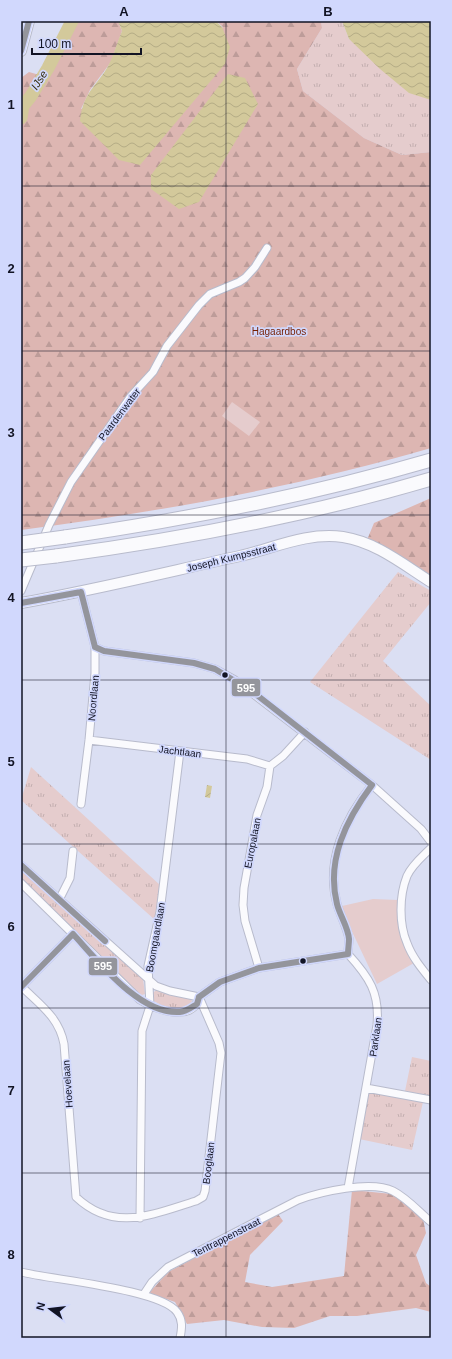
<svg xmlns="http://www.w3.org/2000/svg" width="452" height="1359" font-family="Arial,sans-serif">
<defs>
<pattern id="grass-tufts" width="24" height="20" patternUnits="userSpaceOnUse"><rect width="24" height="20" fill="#e5cccd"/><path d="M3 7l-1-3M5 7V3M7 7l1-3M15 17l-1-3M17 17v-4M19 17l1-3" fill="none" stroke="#c3aeb0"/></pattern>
<pattern id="forest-firs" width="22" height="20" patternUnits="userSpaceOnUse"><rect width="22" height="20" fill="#ddb6b2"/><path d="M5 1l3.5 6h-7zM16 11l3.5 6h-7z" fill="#bd9c99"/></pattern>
<pattern id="water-waves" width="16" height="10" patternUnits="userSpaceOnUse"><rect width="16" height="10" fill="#d3c99b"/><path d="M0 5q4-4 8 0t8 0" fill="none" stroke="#b4ac85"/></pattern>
</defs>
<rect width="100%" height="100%" fill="#dbdff3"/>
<path fill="url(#grass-tufts)" d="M321 21H342L349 39 431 100V152L402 155 364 138 303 91 297 69 322 28Z
M398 572 431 591V602L383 661 431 706V760L310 682Z
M31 767 160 885 155 920 21 800Z
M21 869 143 979 145 994 139 996 21 880Z
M156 990 169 995 191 997 192 1003C180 1013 165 1008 154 1001L153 993Z
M412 1057 431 1061V1096L405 1091Z
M369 1092 423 1102 412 1150 359 1139Z"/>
<path fill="url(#forest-firs)" d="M72 21H118L122 31 111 62 90 90 81 109 223 27 216 21H321L322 28 297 69 303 91 364 138 402 155 431 152V448C297 487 159 512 21 530V78L29 72 43 76Z
M431 498V579L367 540 374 523Z
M352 1190 392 1194 423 1219 426 1233 416 1255 426 1283 431 1287V1312L416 1308 357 1316H330L294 1328 262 1327 224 1320 187 1324 175 1302 149 1293 168 1272 278 1214 283 1221 250 1255 245 1282 272 1287 344 1276Z"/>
<path fill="#e5cccd" d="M232 402 260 422 249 436 222 416Z
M373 899 398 900 414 963 377 984 346 919 342 906Z"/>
<path fill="url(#water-waves)" d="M118 21H216L222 27 230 47 225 64 140 165 119 160 80 121C83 89 100 85 111 60 115 51 118 40 122 31Z
M342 21H431V100L409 93 380 69 349 39Z
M228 74 245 78 258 104 199 202 179 209 151 189V175Z
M207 785 212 786 210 798 205 797Z"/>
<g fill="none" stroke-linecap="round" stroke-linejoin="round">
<path stroke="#d3c99b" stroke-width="13" d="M21 118 23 106 31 96 48 68 72 21"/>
<g stroke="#b8bbcc" stroke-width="9">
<path id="street" d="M21 591 49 525 71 482 131 396 153 372 167 346 199 305 210 294 239 282 245 278 255 267 267 248
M95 647 104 651 194 663 215 669 235 680 372 785 421 829 431 842
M89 740 247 759 270 766
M81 804 89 740 95 673V647L81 592
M431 848C422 857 412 865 407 876 399 896 399 924 407 943 412 957 422 969 431 980
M21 865 156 986 170 991 199 997
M21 883 140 1000C155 1009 193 1024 199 997
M59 900 70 878 73 851
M259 968 245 921 243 905 244 888 257 815 267 787 270 766 283 756 305 732
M21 986C40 1005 59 1017 64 1044L76 1197C114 1233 153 1214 196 1201L203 1197 205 1191 221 1053 219 1043 199 997
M21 987 73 934
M199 997 220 982 259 968 348 954
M366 1088 431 1100
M348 1188 377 1025C380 993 369 977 348 954 348 949 349 943 349 939 347 927 340 915 337 904 325 861 345 818 372 785
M140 1218 142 1031 150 1006 148 966 160 912 180 751
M21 1272C53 1280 160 1289 177 1312 183 1320 182 1328 180 1338
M144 1294 152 1282 168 1267 298 1200C320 1192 371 1180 393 1191 407 1198 419 1212 431 1222"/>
</g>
<g stroke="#b8bbcc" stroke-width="12">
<path id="secondary" d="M21 51 29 21
M21 603C94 590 167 572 240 556 274 548 307 532 343 537 376 542 404 565 431 582"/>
</g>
<g stroke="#b8bbcc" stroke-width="15">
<path id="highway" d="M65 537C189 519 311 495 431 460
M56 556C183 539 309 515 431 479"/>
</g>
<use href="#street" stroke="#fafafd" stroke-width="7"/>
<use href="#secondary" stroke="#fafafd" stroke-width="10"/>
<use href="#highway" stroke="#fafafd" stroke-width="13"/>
<g stroke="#b8bbcc" stroke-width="15" stroke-linecap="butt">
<path id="highway-bridge" d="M21 543 65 537
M21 560 56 556"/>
</g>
<use href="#highway-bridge" stroke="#fafafd" stroke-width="13"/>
<g stroke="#d1d8fd" stroke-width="9">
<path id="bus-1" d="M21 51 29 21
M81 592 95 647
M21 603 81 592
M95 647 104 651 194 663 215 669 253 692 372 785
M21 865 105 941
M348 954C348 949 349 944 349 939 348 927 340 916 337 904 326 860 346 820 372 785
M21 987 73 934C98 961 140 1015 180 1012 186 1012 192 1007 197 1004L199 997
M199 997 220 982 259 968 348 954"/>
</g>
<use href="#bus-1" stroke="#94959c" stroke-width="6"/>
</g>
<path fill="none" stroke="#121424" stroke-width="1" stroke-opacity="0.55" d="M226 21V1338M21 186H431M21 351H431M21 515H431M21 680H431M21 844H431M21 1008H431M21 1173H431"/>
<g fill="#121424" stroke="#d1d8fd" stroke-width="1.5">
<circle cx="225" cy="675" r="3.5"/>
<circle cx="303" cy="961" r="3.5"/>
</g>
<g text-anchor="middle" stroke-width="3.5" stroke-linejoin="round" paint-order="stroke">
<g font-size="10" fill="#751e00" stroke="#d1d8fd">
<text x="279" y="335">Hagaardbos</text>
</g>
<g font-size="10" fill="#121424" stroke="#d1d8fd">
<text transform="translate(119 414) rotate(-53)" y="4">Paardenwater</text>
<text transform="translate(231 557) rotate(-14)" y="4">Joseph Kumpsstraat</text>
<text transform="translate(93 698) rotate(-85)" y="4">Noordlaan</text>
<text transform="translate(180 751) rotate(7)" y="4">Jachtlaan</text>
<text transform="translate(252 843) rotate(-79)" y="4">Europalaan</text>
<text transform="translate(155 937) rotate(-80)" y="4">Boomgaardlaan</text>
<text transform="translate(375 1037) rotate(-82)" y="4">Parklaan</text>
<text transform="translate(67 1084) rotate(-94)" y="4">Hoevelaan</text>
<text transform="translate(208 1163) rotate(-83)" y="4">Booglaan</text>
<text transform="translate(226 1237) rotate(-27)" y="4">Tentrappenstraat</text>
</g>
<g font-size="11" font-style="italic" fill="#37300f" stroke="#d1d8fd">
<text transform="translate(39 80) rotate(-57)" y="4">IJse</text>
</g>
</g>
<g stroke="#d1d8fd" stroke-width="1.5">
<rect x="231" y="678" width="30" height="19" rx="4" fill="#94959c"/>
<rect x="88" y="957" width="30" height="19" rx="4" fill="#94959c"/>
</g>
<g font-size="11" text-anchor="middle" font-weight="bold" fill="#fff">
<text x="246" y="692">595</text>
<text x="103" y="970">595</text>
</g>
<rect width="452" height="1359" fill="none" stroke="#d1d8fd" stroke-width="44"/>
<g transform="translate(50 1309) rotate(285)" stroke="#d1d8fd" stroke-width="3" paint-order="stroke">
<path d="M0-3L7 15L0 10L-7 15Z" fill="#121424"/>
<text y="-6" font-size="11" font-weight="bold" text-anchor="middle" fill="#121424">N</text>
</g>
<path d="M32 48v6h109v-6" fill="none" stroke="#121424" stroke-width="2"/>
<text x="38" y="48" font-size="12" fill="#121424" stroke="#d1d8fd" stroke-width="3" paint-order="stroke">100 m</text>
<rect x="22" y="22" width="408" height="1315" fill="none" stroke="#121424" stroke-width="1.5"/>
<g font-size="13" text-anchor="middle" font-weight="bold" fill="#121424">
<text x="124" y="16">A</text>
<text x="328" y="16">B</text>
<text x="11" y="109">1</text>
<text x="11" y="273">2</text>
<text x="11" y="437">3</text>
<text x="11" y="602">4</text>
<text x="11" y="766">5</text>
<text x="11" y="931">6</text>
<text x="11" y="1095">7</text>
<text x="11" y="1259">8</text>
</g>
</svg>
